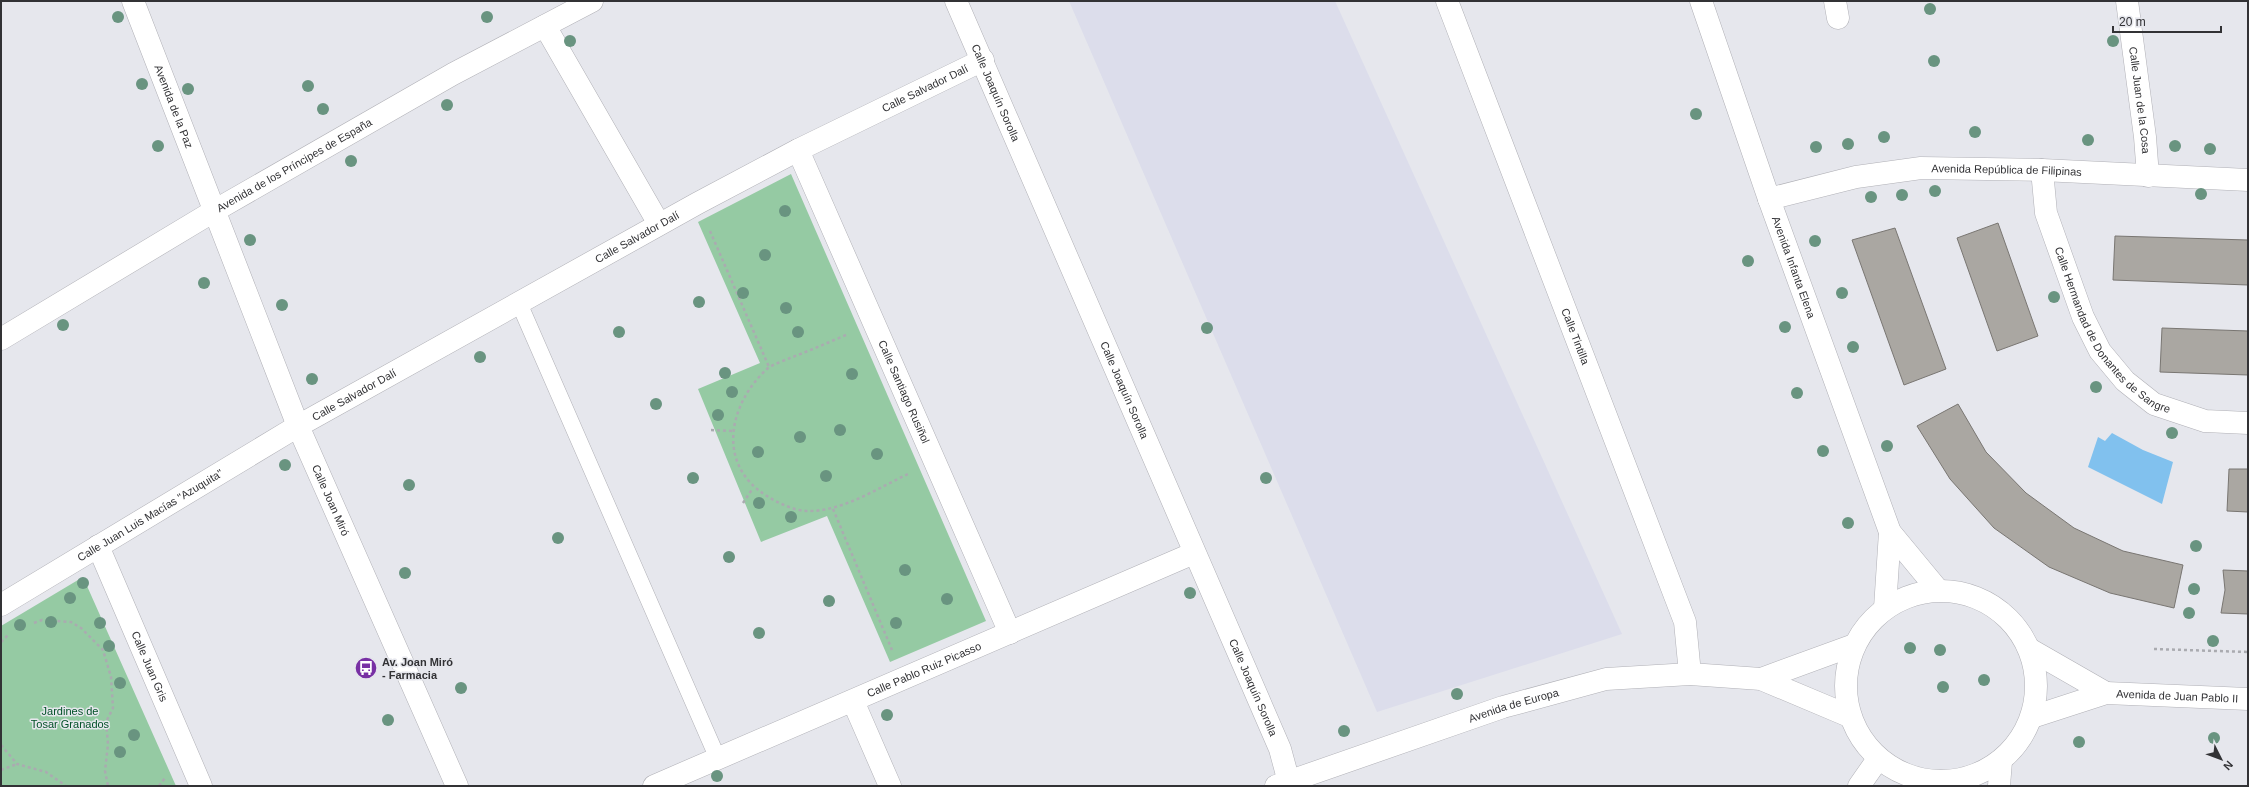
<svg xmlns="http://www.w3.org/2000/svg" width="2249" height="787" font-family="Arial,sans-serif">
<rect width="100%" height="100%" fill="#e6e7ed"/>
<path fill="#dcddeb" d="M1069 1H1335L1622 634 1377 712Z"/>
<path fill="#95caa3" d="M791 174 986 621 890 662 827 516 761 542 698 389 760 363 698 222Z
M83 577 176 786H1V626Z"/>
<path fill="#81c1ee" d="M2112 433 2143 450 2173 462 2162 504 2088 467 2098 437 2105 441Z"/>
<path fill="#aaa7a2" stroke="#797672" d="M1998 223 2038 336 1997 351 1957 238Z
M1895 228 1946 369 1904 385 1852 240Z
M2115 236 2248 240V285L2113 280Z
M2162 328 2248 331V375L2160 372Z
M1958 404 1986 452 2026 493 2074 528 2123 551 2183 565 2174 608 2110 593 2049 567 1994 528 1950 479 1917 426Z
M2229 469H2248V512L2227 511Z
M2223 570 2248 571V614L2221 613 2225 590Z"/>
<g fill="none" stroke-linecap="round" stroke-linejoin="round">
<g stroke="#b0b0b6" stroke-width="17">
<path id="service" d="M519 303 718 759"/>
</g>
<g stroke="#b0b0b6" stroke-width="23">
<path id="pedestrian" d="M1835 1 1838 18
M545 26 659 224
M853 701 890 786
M1859 786 1878 759"/>
</g>
<g stroke="#b0b0b6" stroke-width="23">
<g id="minor">
<path id="s1" d="M956 1 1280 749 1290 786"/>
<path id="s2" d="M1447 1 1685 622 1690 674"/>
<path id="s3" d="M2127 1 2145 137 2148 176"/>
<path id="s4" d="M798 150 1010 633"/>
<path id="s5" d="M2042 170 2046 213 2083 317 2100 351 2125 381 2154 404 2205 421 2248 423"/>
<path id="s6" d="M1769 199 1856 177 1921 168 2042 170 2248 180"/>
<path id="s7" d="M98 546 201 786"/>
<path id="s8" d="M1 605 298 426 698 203 798 150 983 60"/>
<path id="s9" d="M654 786 1194 553"/>
</g>
</g>
<g stroke="#b0b0b6" stroke-width="23">
<g id="tertiary">
<path id="s10" d="M133 1 298 426 457 786"/>
<path id="s11" d="M1701 1 1769 199 1890 532 1938 590"/>
<path id="s12" d="M1 339 214 211 453 74 592 1"/>
<circle cx="1941" cy="686" r="95"/>
<path d="M1885 608 1890 532"/>
<path d="M2031 650 2106 693"/>
<path d="M1761 679 1854 645"/>
<path id="s13" d="M2032 717 2106 693 2248 699"/>
<path id="s14" d="M1276 786 1503 707 1606 679 1690 674 1761 679 1849 716"/>
<path d="M1999 786 2001 761"/>
</g>
</g>
<path stroke="#aaabb0" stroke-width="2.5" stroke-dasharray="3 3" stroke-linecap="butt" d="M710 231 769 367
M846 335C827 343 809 351 790 358 783 361 774 364 768 368 728 404 716 465 767 496 778 503 793 510 806 511 842 512 876 489 908 474
M711 430 734 431
M743 503 753 488
M833 509 892 650
M34 623 42 620 71 622 81 628 103 650 111 677 113 708 106 722 108 744 105 771 108 786
M1 642 8 635
M2154 649 2248 652
M1 745 17 764 46 772 66 786
M1 770 17 764
M159 786 165 778"/>
<use href="#service" stroke="#fff" stroke-width="16"/>
<use href="#pedestrian" stroke="#fff" stroke-width="22"/>
<use href="#minor" stroke="#fff" stroke-width="22"/>
<use href="#tertiary" stroke="#fff" stroke-width="22"/>
</g>
<g fill="#699480">
<circle cx="1930" cy="9" r="6"/>
<circle cx="118" cy="17" r="6"/>
<circle cx="487" cy="17" r="6"/>
<circle cx="570" cy="41" r="6"/>
<circle cx="2113" cy="41" r="6"/>
<circle cx="1934" cy="61" r="6"/>
<circle cx="142" cy="84" r="6"/>
<circle cx="308" cy="86" r="6"/>
<circle cx="188" cy="89" r="6"/>
<circle cx="447" cy="105" r="6"/>
<circle cx="323" cy="109" r="6"/>
<circle cx="1696" cy="114" r="6"/>
<circle cx="1975" cy="132" r="6"/>
<circle cx="1884" cy="137" r="6"/>
<circle cx="2088" cy="140" r="6"/>
<circle cx="1848" cy="144" r="6"/>
<circle cx="158" cy="146" r="6"/>
<circle cx="2175" cy="146" r="6"/>
<circle cx="1816" cy="147" r="6"/>
<circle cx="2210" cy="149" r="6"/>
<circle cx="351" cy="161" r="6"/>
<circle cx="1935" cy="191" r="6"/>
<circle cx="2201" cy="194" r="6"/>
<circle cx="1902" cy="195" r="6"/>
<circle cx="1871" cy="197" r="6"/>
<circle cx="785" cy="211" r="6"/>
<circle cx="250" cy="240" r="6"/>
<circle cx="1815" cy="241" r="6"/>
<circle cx="765" cy="255" r="6"/>
<circle cx="1748" cy="261" r="6"/>
<circle cx="204" cy="283" r="6"/>
<circle cx="743" cy="293" r="6"/>
<circle cx="1842" cy="293" r="6"/>
<circle cx="2054" cy="297" r="6"/>
<circle cx="699" cy="302" r="6"/>
<circle cx="282" cy="305" r="6"/>
<circle cx="786" cy="308" r="6"/>
<circle cx="63" cy="325" r="6"/>
<circle cx="1785" cy="327" r="6"/>
<circle cx="1207" cy="328" r="6"/>
<circle cx="619" cy="332" r="6"/>
<circle cx="798" cy="332" r="6"/>
<circle cx="1853" cy="347" r="6"/>
<circle cx="480" cy="357" r="6"/>
<circle cx="725" cy="373" r="6"/>
<circle cx="852" cy="374" r="6"/>
<circle cx="312" cy="379" r="6"/>
<circle cx="2096" cy="387" r="6"/>
<circle cx="732" cy="392" r="6"/>
<circle cx="1797" cy="393" r="6"/>
<circle cx="656" cy="404" r="6"/>
<circle cx="718" cy="415" r="6"/>
<circle cx="840" cy="430" r="6"/>
<circle cx="2172" cy="433" r="6"/>
<circle cx="800" cy="437" r="6"/>
<circle cx="1887" cy="446" r="6"/>
<circle cx="1823" cy="451" r="6"/>
<circle cx="758" cy="452" r="6"/>
<circle cx="877" cy="454" r="6"/>
<circle cx="285" cy="465" r="6"/>
<circle cx="826" cy="476" r="6"/>
<circle cx="693" cy="478" r="6"/>
<circle cx="1266" cy="478" r="6"/>
<circle cx="409" cy="485" r="6"/>
<circle cx="759" cy="503" r="6"/>
<circle cx="791" cy="517" r="6"/>
<circle cx="1848" cy="523" r="6"/>
<circle cx="558" cy="538" r="6"/>
<circle cx="2196" cy="546" r="6"/>
<circle cx="729" cy="557" r="6"/>
<circle cx="905" cy="570" r="6"/>
<circle cx="405" cy="573" r="6"/>
<circle cx="83" cy="583" r="6"/>
<circle cx="2194" cy="589" r="6"/>
<circle cx="1190" cy="593" r="6"/>
<circle cx="70" cy="598" r="6"/>
<circle cx="947" cy="599" r="6"/>
<circle cx="829" cy="601" r="6"/>
<circle cx="2189" cy="613" r="6"/>
<circle cx="51" cy="622" r="6"/>
<circle cx="100" cy="623" r="6"/>
<circle cx="896" cy="623" r="6"/>
<circle cx="20" cy="625" r="6"/>
<circle cx="759" cy="633" r="6"/>
<circle cx="2213" cy="641" r="6"/>
<circle cx="109" cy="646" r="6"/>
<circle cx="1910" cy="648" r="6"/>
<circle cx="1940" cy="650" r="6"/>
<circle cx="1984" cy="680" r="6"/>
<circle cx="120" cy="683" r="6"/>
<circle cx="1943" cy="687" r="6"/>
<circle cx="461" cy="688" r="6"/>
<circle cx="1457" cy="694" r="6"/>
<circle cx="887" cy="715" r="6"/>
<circle cx="388" cy="720" r="6"/>
<circle cx="1344" cy="731" r="6"/>
<circle cx="134" cy="735" r="6"/>
<circle cx="2214" cy="738" r="6"/>
<circle cx="2079" cy="742" r="6"/>
<circle cx="120" cy="752" r="6"/>
<circle cx="717" cy="776" r="6"/>
</g>
<defs>
<g id="bus-disc" transform="scale(1.15)"><circle r="9.5" fill="#7830a4" stroke="#e6e7ed"/><path d="M-5-6H5V4H4V6H2V4H-2V6H-4V4H-5ZM-3.5-4V0h7V-4ZM-3.5 1.2v1.5H-2V1.2ZM2 1.2v1.5H3.5V1.2Z" fill="#fff"/></g>
</defs>
<g fill-rule="evenodd">
<use href="#bus-disc" x="366" y="668"/>
</g>
<g text-anchor="middle" stroke-width="3" stroke-linejoin="round" paint-order="stroke">
<g font-size="11" fill="#323235" stroke="#e6e7ed">
<text dy="4" stroke="none"><textPath href="#s8" startOffset="1059">Calle Salvador Dalí</textPath></text>
<text dy="4" stroke="none"><textPath href="#s1" startOffset="100">Calle Joaquín Sorolla</textPath></text>
<text dy="4" stroke="none"><textPath href="#s3" startOffset="100">Calle Juan de la Cosa</textPath></text>
<text dy="4" stroke="none"><textPath href="#s10" startOffset="113">Avenida de la Paz</textPath></text>
<text dy="4" stroke="none"><textPath href="#s12" startOffset="341">Avenida de los Príncipes de España</textPath></text>
<text dy="4" stroke="none"><textPath href="#s6" startOffset="241">Avenida República de Filipinas</textPath></text>
<text dy="4" stroke="none"><textPath href="#s8" startOffset="735">Calle Salvador Dalí</textPath></text>
<text dy="4" stroke="none"><textPath href="#s11" startOffset="282">Avenida Infanta Elena</textPath></text>
<text dy="4" stroke="none"><textPath href="#s5" startOffset="182">Calle Hermandad de Donantes de Sangre</textPath></text>
<text dy="4" stroke="none"><textPath href="#s2" startOffset="359">Calle Tintilla</textPath></text>
<text dy="4" stroke="none"><textPath href="#s1" startOffset="424">Calle Joaquín Sorolla</textPath></text>
<text dy="4" stroke="none"><textPath href="#s4" startOffset="264">Calle Santiago Rusiñol</textPath></text>
<text dy="4" stroke="none"><textPath href="#s8" startOffset="411">Calle Salvador Dalí</textPath></text>
<text dy="4" stroke="none"><textPath href="#s10" startOffset="537">Calle Joan Miró</textPath></text>
<text dy="4" stroke="none"><textPath href="#s8" startOffset="174">Calle Juan Luis Macías "Azuquita"</textPath></text>
<text dy="4" stroke="none"><textPath href="#s7" startOffset="131">Calle Juan Gris</textPath></text>
<text dy="4" stroke="none"><textPath href="#s9" startOffset="294">Calle Pablo Ruiz Picasso</textPath></text>
<text dy="4" stroke="none"><textPath href="#s1" startOffset="748">Calle Joaquín Sorolla</textPath></text>
<text dy="4" stroke="none"><textPath href="#s13" startOffset="149">Avenida de Juan Pablo II</textPath></text>
<text dy="4" stroke="none"><textPath href="#s14" startOffset="251">Avenida de Europa</textPath></text>
</g>
<g font-size="11" font-weight="bold" fill="#323235" stroke="#e6e7ed" text-anchor="start">
<text x="382" y="666">Av. Joan Miró<tspan x="382" dy="13">- Farmacia</tspan></text>
</g>
<g font-size="11" fill="#025127" stroke="#e6e7ed">
<text x="70" y="715">Jardines de<tspan x="70" dy="13">Tosar Granados</tspan></text>
</g>
</g>
<rect width="2249" height="787" fill="none" stroke="#323235" stroke-width="4"/>
<g transform="translate(2221 759) rotate(132)" stroke="#e6e7ed" stroke-width="3" paint-order="stroke">
<path d="M0-3L7 15L0 10L-7 15Z" fill="#323235"/>
<text y="-6" font-size="11" font-weight="bold" text-anchor="middle" fill="#323235">N</text>
</g>
<path d="M2113 26v6h108v-6" fill="none" stroke="#323235" stroke-width="2"/>
<text x="2119" y="26" font-size="12" fill="#323235" stroke="#e6e7ed" stroke-width="3" paint-order="stroke">20 m</text>
</svg>
